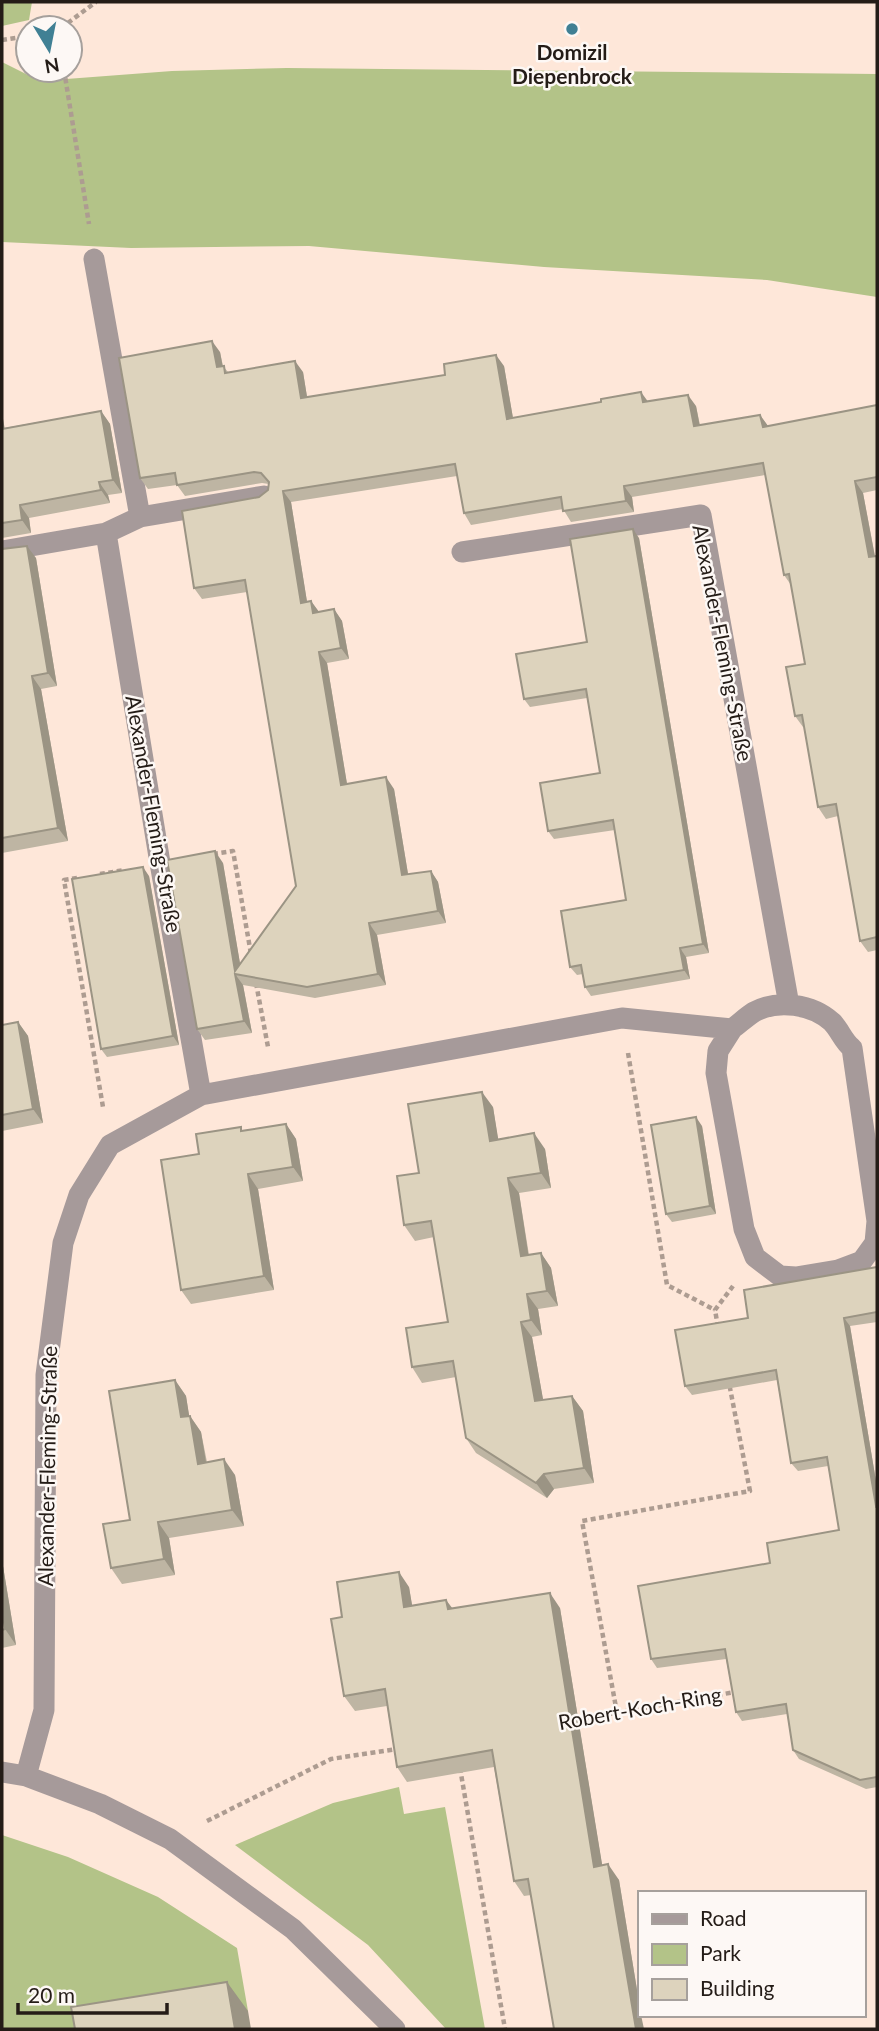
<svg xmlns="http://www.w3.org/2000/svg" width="879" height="2031" font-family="Lato,sans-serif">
<rect width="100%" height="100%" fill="#fee7d9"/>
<path fill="#b3c388" d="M2 2H32L29 20 2 26Z
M2 62 40 81 172 71 287 68 877 74V297L767 280 544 267 309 246 131 248 2 242Z
M399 1787 404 1814 445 1807 485 2029H446L368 1945 235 1845 333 1803Z
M2 1835 68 1857 158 1897 237 1948 248 2011 137 2029H2Z"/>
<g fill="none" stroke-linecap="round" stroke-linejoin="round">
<path stroke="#ad9c91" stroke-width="4.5" stroke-dasharray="5 3.5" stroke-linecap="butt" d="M61 28 96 2
M2 40 28 36
M64 70 89 224
M213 854 233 851 251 954
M100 874 125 870
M77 878 64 880 103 1107
M256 983 268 1047
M628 1053 667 1285 715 1310
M718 1327 715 1310 733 1286
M617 1713 582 1521 750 1491 729 1383
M575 1720 735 1692
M460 1768 505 2029
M207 1821 331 1759 397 1749"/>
<path stroke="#a69a9a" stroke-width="21" d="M94 259 140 517 106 533 160 863 201 1095
M140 517 264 496
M2 551 106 533
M462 552 701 515 789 1005
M2 1772 26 1776 100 1804 170 1839 293 1929 395 2029
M26 1776 44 1710 46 1375 63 1243 79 1195 110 1145 201 1095 622 1018 732 1029C739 1024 746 1017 754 1012 778 999 812 1004 832 1022 840 1030 843 1041 852 1048L877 1221 875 1243 862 1261 838 1270 796 1277 780 1276 755 1257 744 1229 716 1073 718 1051 732 1029"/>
</g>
<path fill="#beb5a3" d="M220 352 223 366 228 372H303L307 397 504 366 513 418 647 401 696 406 700 425 760 415 768 426 877 405V490L863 493 875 556H877V950L868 952 860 941 838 816 826 819 818 807 804 727H803L795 716 805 664 791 585 784 575 765 475 632 497 634 512 571 522 563 509 471 525 464 513 457 476 291 502 307 602 311 601 319 612 334 609 342 621 349 659 327 663 347 784 394 789 408 874 431 871 438 882 446 923 377 935 386 985 315 998 243 985 252 1033 205 1040 197 1029 223 863 240 964 296 886 247 592 202 599 194 588 259 497 268 490 269 484 262 483 185 496 177 485 148 489 140 478Z
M101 411 110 424 122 493 108 495 110 503 29 518 31 533 2 538V413L4 428Z
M639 538 709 953 686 957 690 979 591 996 585 987 583 974 577 975 570 967 626 900 615 830 554 839 548 831 600 773 587 698 530 707 524 699 587 642Z
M2 549 36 558 57 686 41 689 68 841 2 853Z
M149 876 179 1045 107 1057 101 1049Z
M18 1022 28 1036 43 1123 2 1131V1025Z
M493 1107 498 1140 545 1149 551 1188 519 1193 529 1255 541 1253 551 1268 558 1306 538 1309 542 1335 532 1337 543 1400 572 1396 583 1411 594 1483 554 1489 547 1498 476 1453 466 1438 456 1377 422 1383 412 1367 448 1322 434 1237 415 1241 404 1225 419 1173Z
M286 1124 296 1139 303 1181 258 1189 274 1290 191 1304 181 1290 199 1154 243 1131Z
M702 1126 716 1214 672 1222 666 1214Z
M877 1267V1322L850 1326 877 1487V1787L866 1789 799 1759 793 1750 787 1714 742 1721 736 1712 726 1659 657 1668 651 1659 839 1530 828 1466 798 1471 791 1463 777 1380 692 1395 685 1386 748 1318Z
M175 1380 186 1396 189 1416H190L201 1432 207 1462 235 1475 244 1526 169 1538 175 1575 122 1584 111 1568 130 1520Z
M2 1560 16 1645 2 1648Z
M409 1587 412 1606 446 1600 453 1609 560 1608 602 1865 619 1880 639 2002V2015L531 1895 524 1896 514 1881 494 1767 407 1782 397 1767 387 1706 355 1711 344 1696 342 1617Z"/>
<path fill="#9b9484" d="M212 341 220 352 225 379 217 367Z
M496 355 504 366 515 430 507 419Z
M295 361 303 372 309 409 301 398Z
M641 392 649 403 643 402Z
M688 395 696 406 702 438 694 426Z
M101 411 110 424 122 493 113 480Z
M2 413 7 442 2 435Z
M760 415 768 426 763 427Z
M855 481 863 493 877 568 869 557Z
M99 482 108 495 110 503 101 490Z
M624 486 632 497 634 512 626 501Z
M283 491 291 502 309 614 301 603Z
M20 505 29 518 31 533 22 520Z
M633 529 639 538 709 953 703 944Z
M27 546 36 558 57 686 48 673Z
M311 601 319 612 313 613Z
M334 609 342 621 349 659 341 648Z
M319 652 327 663 349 796 341 785Z
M32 676 41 689 68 841 58 828Z
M386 777 394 789 410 886 402 875Z
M215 851 223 863 242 975 235 971Z
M143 867 149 876 179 1045 173 1036Z
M431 871 438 882 446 923 438 911Z
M369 923 377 935 386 985 378 974Z
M680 948 686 957 690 979 684 970Z
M235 974 243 985 252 1033 244 1021Z
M18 1022 28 1036 43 1123 33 1109Z
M482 1092 493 1107 501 1156 490 1141Z
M696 1117 702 1126 716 1214 710 1206Z
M286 1124 296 1139 303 1181 293 1167Z
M534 1133 545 1149 551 1188 541 1173Z
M248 1174 258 1189 274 1290 264 1276Z
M508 1178 519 1193 531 1272 521 1256Z
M541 1253 551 1268 558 1306 547 1291Z
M527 1294 538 1309 542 1335 531 1320Z
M844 1318 850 1326 877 1487V1508L876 1506Z
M521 1322 532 1337 546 1416 535 1401Z
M175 1380 186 1396 192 1433 181 1417Z
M572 1396 583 1411 594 1483 584 1468Z
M190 1416 201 1432 209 1480 198 1464Z
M224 1459 235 1475 244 1526 232 1510Z
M544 1474 554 1489 547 1498 536 1483Z
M158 1522 169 1538 175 1575 164 1559Z
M2 1560 16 1645 5 1629 2 1610Z
M399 1572 409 1587 415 1622 404 1607Z
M550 1593 560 1608 605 1882 594 1867Z
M446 1600 457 1615 448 1609Z
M608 1864 619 1880 639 2002V2015H641L644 2029H636Z
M227 1982 248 2011 251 2029H235Z"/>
<path fill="#ddd3bd" stroke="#9b9484" stroke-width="2" d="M212 341 217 367 224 366 225 373 295 361 301 398 445 375 444 364 496 355 507 419 601 402V399L641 392 643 402 688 395 694 426 760 415 763 427 877 405V477L855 481 869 557 877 556V937L860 941 836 804 818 807 802 715 795 716 786 667 805 664 789 574 784 575 763 463 624 486 626 501 563 511 561 497 464 513 455 464 283 491 301 603 311 601 313 613 334 609 341 648 319 652 341 785 386 777 402 875 431 871 438 911 369 923 378 974 307 987 235 974 244 1021 197 1029 167 860 215 851 235 971 296 886 245 580 194 588 182 511 259 497 268 490 269 482 261 473 254 472 177 485 175 473 140 478 119 358Z
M101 411 113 480 99 482 101 490 20 505 22 520 2 523V429Z
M633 529 703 944 680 948 684 970 585 987 581 965 570 967 561 911 626 900 613 820 548 831 540 783 600 773 586 689 524 699 516 654 587 642 570 539Z
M27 546 48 673 32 676 58 828 2 838V549Z
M143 867 173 1036 101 1049 72 879Z
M18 1022 33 1109 2 1115V1025Z
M482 1092 490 1141 534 1133 541 1173 508 1178 521 1256 541 1253 547 1291 527 1294 531 1320 521 1322 535 1401 572 1396 584 1468 544 1474 536 1483 466 1438 453 1361 412 1367 406 1328 448 1322 431 1221 404 1225 397 1176 419 1173 408 1104Z
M696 1117 710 1206 666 1214 651 1125Z
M286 1124 293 1167 248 1174 264 1276 181 1290 161 1160 199 1154 196 1134 241 1127V1131Z
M877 1267V1312L844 1318 876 1506 877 1505V1777L860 1780 793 1750 786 1704 736 1712 725 1649 651 1659 638 1586 770 1563 767 1543 839 1530 827 1457 791 1463 776 1370 685 1386 675 1330 748 1318 744 1290Z
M175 1380 181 1417 190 1416 198 1464 224 1459 232 1510 158 1522 164 1559 111 1568 103 1524 130 1520 109 1391Z
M399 1572 404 1607 446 1600 448 1609 550 1593 594 1867 608 1864 636 2029H554L528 1879 514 1881 492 1750 397 1767 385 1689 344 1696 331 1619 342 1617 337 1582Z
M2 1610 5 1629 2 1630Z
M227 1982 235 2029H75L71 2007Z"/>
<circle fill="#408094" stroke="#fdf8f5" stroke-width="2.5" cx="572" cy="29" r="7"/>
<g text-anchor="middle" stroke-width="5" stroke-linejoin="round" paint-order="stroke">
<g font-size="21" font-weight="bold" fill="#241c17" stroke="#fdf8f5">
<text x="572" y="60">Domizil<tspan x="572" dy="24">Diepenbrock</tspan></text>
</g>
<g font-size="21" fill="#241c17" stroke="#fdf8f5">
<text transform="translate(722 643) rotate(79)" y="7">Alexander-Fleming-Straße</text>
<text transform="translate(153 814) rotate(80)" y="7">Alexander-Fleming-Straße</text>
<text transform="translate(48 1466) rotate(-89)" y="7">Alexander-Fleming-Straße</text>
<text transform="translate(640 1709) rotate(-10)" y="7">Robert-Koch-Ring</text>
</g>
</g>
<rect width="879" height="2031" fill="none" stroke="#241c17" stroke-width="7"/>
<rect x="638" y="1891" width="228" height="126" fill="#fdf8f5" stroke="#a6a09c" stroke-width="2"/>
<rect x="652" y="1914" width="35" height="10" fill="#a69a9a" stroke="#a6a09c" stroke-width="2"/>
<text x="700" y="1926" font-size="21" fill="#241c17">Road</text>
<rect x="652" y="1944" width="35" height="21" fill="#b3c388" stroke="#a6a09c" stroke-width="2"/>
<text x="700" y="1961" font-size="21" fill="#241c17">Park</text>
<rect x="652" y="1979" width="35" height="21" fill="#ddd3bd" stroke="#a6a09c" stroke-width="2"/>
<text x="700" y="1996" font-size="21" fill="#241c17">Building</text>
<g transform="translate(49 49) rotate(170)"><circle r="33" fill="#fdf8f5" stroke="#a6a09c" stroke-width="2"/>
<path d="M0-5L12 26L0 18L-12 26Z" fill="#408094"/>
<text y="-10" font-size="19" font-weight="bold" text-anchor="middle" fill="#241c17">N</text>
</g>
<path d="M18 2003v10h149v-10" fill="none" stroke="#241c17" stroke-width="3.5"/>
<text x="28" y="2003" font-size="21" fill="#241c17" stroke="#fdf8f5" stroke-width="5" paint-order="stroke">20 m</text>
</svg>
